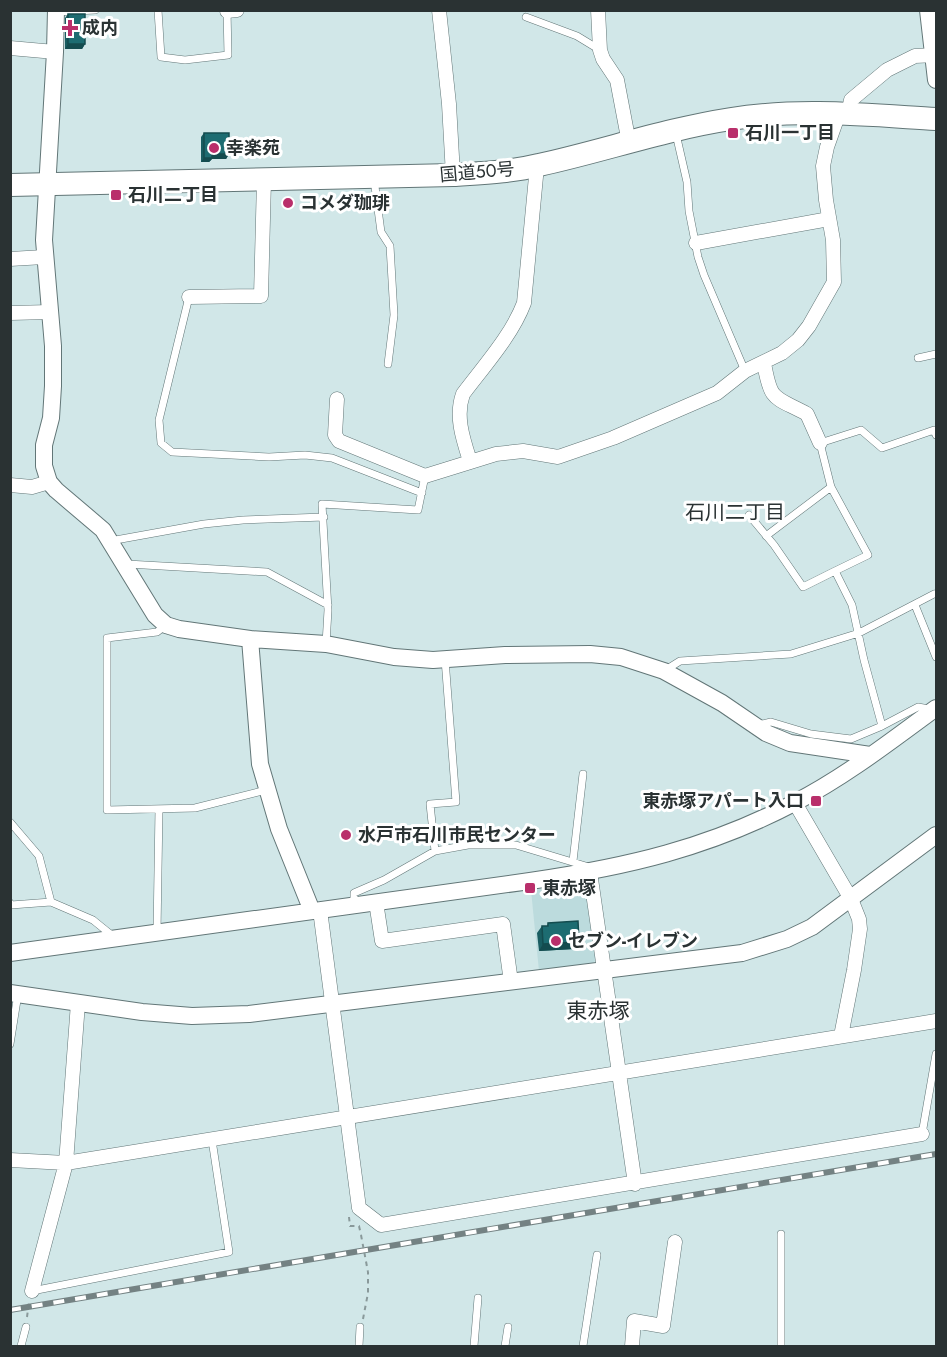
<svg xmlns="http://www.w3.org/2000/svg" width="947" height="1357" font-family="Jost,'Noto Sans JP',sans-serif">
<rect width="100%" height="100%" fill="#d1e7e8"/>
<path fill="#bcdbdd" d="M583 884 586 888 596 959 592 965 539 971 531 890Z"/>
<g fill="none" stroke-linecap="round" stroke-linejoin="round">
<g stroke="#627677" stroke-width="8">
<path id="service" d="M158 10 161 57 185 60 228 55 227 10
M56 12 95 10
M526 17 577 36 600 50
M676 134 687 182 689 211 698 257 704 275 745 371
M374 179 381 232 390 246 394 315 388 364
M189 297 159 420 161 443 172 452 269 457 305 455 332 458 422 493
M918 358 936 354
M749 515 774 545 803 587 835 571
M766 536 831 487
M110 541 204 524 243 520 324 517
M127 564 267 572 328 605
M915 605 936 657
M166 625 157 632 107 638V810L195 808 266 790
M326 644 328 610 322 504 418 510 425 476
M664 671 680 661 791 654 859 633 934 594
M758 725 771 722 811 734 851 739 882 726 918 707 929 709
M882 726 864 660 852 605 835 571 868 555 831 487 820 443 861 430 882 448 934 430 936 435
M10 822 39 856 51 902
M435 851 430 804 456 802 445 659
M573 861 583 774
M10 903 11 905 51 902 93 920 114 937
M354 905V893L384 880 435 851 468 845H516L589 867
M157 932 159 809
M10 1044 18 994
M922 1134 936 1054
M781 1234V1346
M32 1291 229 1252 212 1140
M21 1346 26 1327
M359 1346 360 1327
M474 1346 478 1298
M505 1346 508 1327
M583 1346 597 1255"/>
</g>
<g stroke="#627677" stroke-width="15">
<path id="minor" d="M439 10 449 104 453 175
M598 10 600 50 603 59 617 80 629 143
M227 11 237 10
M10 48 55 52
M848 114 851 100 887 70 915 56 936 55
M696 243 829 219
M10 259 44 257
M189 297 261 296 264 180
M10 313 50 312
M764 363C771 403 774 396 807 414L820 443
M337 399 335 435 339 441 425 476 496 454 523 451 558 457 613 438 717 393 745 371 782 353 798 340 809 326 834 282 833 240 826 200 823 166 827 147 839 113
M470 461C463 439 455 416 463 394 484 366 512 335 524 303L537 166
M10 485 32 487 49 482
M795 803 851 899 859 919 860 929 854 970 841 1036
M590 872 635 1184
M376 902 382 941 503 924 511 982
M320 910 359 1208 381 1225 922 1134
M10 1160 66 1163 936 1021
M32 1291 66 1163 78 1003
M632 1346 634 1321 663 1326 675 1242"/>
</g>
<g stroke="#627677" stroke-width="18">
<path id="tertiary" d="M56 10 55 52 44 240 53 346V386L51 418 44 445V466L49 482 56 490 103 530 155 615 166 625 179 629 250 639 260 764 279 829 312 911
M928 10 936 80
M250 639 326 644 394 657 433 660 505 655 590 654 621 657 664 671 722 703 766 733 790 743 870 755
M10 953 530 881C626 867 709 848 796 802 846 776 891 741 936 708
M10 993 142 1012 192 1016 249 1014 742 953 787 939 812 927 936 835"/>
</g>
<g stroke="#627677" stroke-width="24">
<path id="trunk" d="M10 185 453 175C482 173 511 172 539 165 603 151 666 129 731 119 799 108 868 115 936 119"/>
</g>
<path stroke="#89999a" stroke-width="2" stroke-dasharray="4.5 4.5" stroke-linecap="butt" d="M349 1217 350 1226H359L361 1235
M27 1317 29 1302
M363 1319 368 1293V1272"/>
<use href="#service" stroke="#fff" stroke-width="7"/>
<use href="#minor" stroke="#fff" stroke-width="14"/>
<use href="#tertiary" stroke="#fff" stroke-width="16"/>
<use href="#trunk" stroke="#fff" stroke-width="22"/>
<g stroke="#748283" stroke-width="6">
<path id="rail" d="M10 1310 936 1154"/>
</g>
<use href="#rail" stroke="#fff" stroke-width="4" stroke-dasharray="11" stroke-linecap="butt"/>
<path stroke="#89999a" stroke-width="2" stroke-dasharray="4.5 4.5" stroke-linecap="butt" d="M361 1235 368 1272"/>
</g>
<path fill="#195d61" d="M68 14 85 44 82 49H65V18Z
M204 133 229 154 226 159H212L209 162H201V137Z
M548 923 574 949 539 951 537 933 542 926H547Z"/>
<path fill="#144c4f" d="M68 44H85L82 49H65Z
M212 154H229L226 159H212L209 162H201L204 158Z
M579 942 574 949 539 951 543 944Z"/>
<path fill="#1d6c71" stroke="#144c4f" stroke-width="1.5" d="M68 14H85V44H68Z
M204 133H229V154H212V158H204Z
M578 921 579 942 543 944 542 926H548V923Z"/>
<g fill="#b92f6b" stroke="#fff" stroke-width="2">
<path d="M67 19h6v6h6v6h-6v6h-6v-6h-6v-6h6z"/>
<rect x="727" y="127" width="12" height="12" rx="3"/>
<circle cx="214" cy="148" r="6"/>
<rect x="110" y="189" width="12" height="12" rx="3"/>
<circle cx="288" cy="203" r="6"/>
<rect x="810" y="795" width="12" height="12" rx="3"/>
<circle cx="346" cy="835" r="6"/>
<rect x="524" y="882" width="12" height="12" rx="3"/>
<circle cx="556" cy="941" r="6"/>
</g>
<g text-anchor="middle" stroke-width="6" stroke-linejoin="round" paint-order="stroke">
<g font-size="18" font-weight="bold" fill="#2a3233" stroke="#fff" text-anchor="start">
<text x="82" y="34">成内</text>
<text x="745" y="139">石川一丁目</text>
<text x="226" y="154">幸楽苑</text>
<text x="128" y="201">石川二丁目</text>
<text x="300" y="209">コメダ珈琲</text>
<text x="804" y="807" text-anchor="end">東赤塚アパート入口</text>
<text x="358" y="841">水戸市石川市民センター</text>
<text x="542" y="894">東赤塚</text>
<text x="568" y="947">セブン-イレブン</text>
</g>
<g font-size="18" fill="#2a3233" stroke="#fff">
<text transform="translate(477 172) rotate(-5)" y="6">国道50号</text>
</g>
<g font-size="20" fill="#2a3233" stroke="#fff">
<text x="735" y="519">石川二丁目</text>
</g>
<g font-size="21" fill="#2a3233" stroke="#fff">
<text x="598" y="1018">東赤塚</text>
</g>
</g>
<rect width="947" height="1357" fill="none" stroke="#2a3233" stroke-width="24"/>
</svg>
